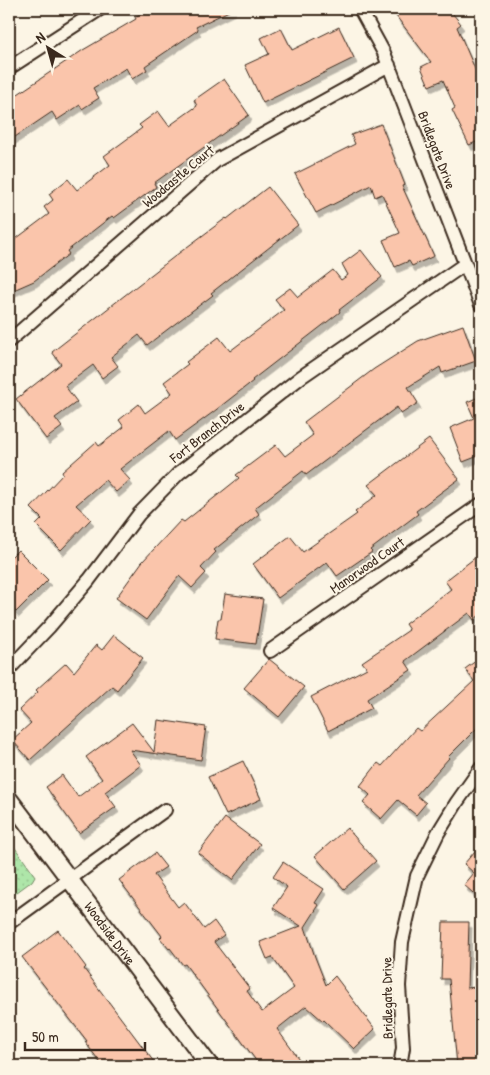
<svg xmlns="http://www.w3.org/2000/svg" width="490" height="1075" font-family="'Patrick Hand',sans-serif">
<defs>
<pattern id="grass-dots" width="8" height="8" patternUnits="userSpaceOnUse" patternTransform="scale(1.25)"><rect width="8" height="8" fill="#aee6a9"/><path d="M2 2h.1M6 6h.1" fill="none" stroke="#97c591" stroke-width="1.8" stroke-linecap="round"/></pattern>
<filter id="shadow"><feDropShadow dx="3" dy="5.5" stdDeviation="0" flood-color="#0004"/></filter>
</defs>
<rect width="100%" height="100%" fill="#fcf5e5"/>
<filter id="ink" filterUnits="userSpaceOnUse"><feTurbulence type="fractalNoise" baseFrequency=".02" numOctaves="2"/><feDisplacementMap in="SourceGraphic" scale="10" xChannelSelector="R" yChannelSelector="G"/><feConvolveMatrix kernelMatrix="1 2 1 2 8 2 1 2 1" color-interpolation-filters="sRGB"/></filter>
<g filter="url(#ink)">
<path fill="url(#grass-dots)" stroke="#748864" d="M9 843 13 845 35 876 32 881 9 898Z"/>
<path fill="#fac5ab" stroke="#3b2a1e" filter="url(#shadow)" d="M148 9H233L196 27 198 30 145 66 147 70 132 79 126 68 93 88 99 98 82 109 80 105 57 120 52 112 9 141V100L83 50 136 19 135 17Z
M407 9H449L461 24 457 27 481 83V140L469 145 452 110 455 108 443 80 429 86 421 67 431 62 396 16Z
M339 27 354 58 263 103 245 65 269 54 261 38 281 28 292 50Z
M224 79 249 115 154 183 156 187 114 218 112 216 67 251 69 254 34 281 9 292V244L49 214 44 207 53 200 49 194 68 179 77 190 110 165 104 156 142 128 139 125 158 111 169 126 197 106 194 100Z
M381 124 405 185 402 186 434 256 412 266 409 261 395 267 383 240 400 233 382 194 375 197 371 185 316 213 295 174 355 144 351 135Z
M268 187 298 225 211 293 213 295 147 345 139 335 111 357 118 366 102 378 93 365 65 386 77 402 55 418 62 427 46 439 16 399 61 364 52 352 179 253 226 218 227 219Z
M361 250 382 277 339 310 340 312 252 380 253 381 212 413 175 440 169 431 120 469 130 480 116 492 105 480 76 505 91 519 61 550 36 525 42 519 31 508 63 474 62 472 96 442 99 446 124 427 119 420 139 404 145 413 172 393 164 382 188 364 186 362 219 337 230 351 284 310 275 299 290 288 298 297 333 270 341 280 348 275 342 264Z
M463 325 476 361 442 373 440 367 408 387 418 403 401 414 397 407 306 475 303 471 255 508 259 514 214 550 216 552 201 568 206 573 192 588 179 576 146 620 116 598 142 562 181 520 184 522 239 478 236 475 276 445 285 456 313 435 304 422 374 369 418 341Z
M481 396V455L463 462 450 428 474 418 467 402Z
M429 439 459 479 416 511 418 514 370 550 372 552 337 576 327 562 278 598 253 564 290 536 303 552 357 514 355 512 377 495 368 485Z
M18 550 48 580 16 612 9 605V559Z
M481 553V614L474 620 469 613 405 661 411 670 367 699 372 708 328 731 311 697 367 668 362 662 409 630 405 624 451 589 445 581Z
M225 594 263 599 256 644 215 639 218 619H221Z
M114 635 143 658 117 690 112 686 30 760 12 740 31 723 19 710 38 692 36 690 66 663 74 672 96 645 102 650Z
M481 657V724L448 757 449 758 416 795 426 803 416 815 398 800 381 819 363 803 370 795 360 786 378 763 382 766 416 728 420 731 474 681 465 669Z
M269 659 304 687 279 717 244 688Z
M158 720 206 727 201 760 130 750 141 765 105 792 116 807 79 833 46 787 62 775 78 797 102 779 86 757 132 723 154 752Z
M243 761 261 799 226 815 208 777Z
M225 818 260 844 232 880 198 853Z
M347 828 376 861 344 889 315 856Z
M481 844V900L464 885 474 873 464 864Z
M155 853 166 867 154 875 178 907 184 902 204 929 214 921 224 935 214 942 250 989 247 991 262 1012 294 988 272 957 267 959 260 942 301 926 273 908 287 887 273 877 283 862 324 889 315 903 319 905 305 927 315 957 326 985 335 976 375 1029 354 1049 324 1020 323 1021 306 1006 277 1029 304 1066H260L185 964 183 965 170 948 169 949 160 938 162 936 119 880Z
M443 922H469L467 988 476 987 479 1024H481V1066H457L449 979H441Z
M58 930 86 967 84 969 157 1066H103L85 1042 87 1041 22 957Z"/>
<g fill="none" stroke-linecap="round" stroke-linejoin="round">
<g stroke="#3b2a1e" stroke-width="16">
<path id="minor" d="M360 9 384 53 481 305
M9 68 100 9
M9 341 217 160 389 65
M270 651 481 504
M9 669 49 627 89 580 139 514 179 473 301 377 465 264
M9 923 165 810
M400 1066 403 1048 399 986 402 942 417 876 438 833 457 802 481 768"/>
</g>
<g stroke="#3b2a1e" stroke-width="20">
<g id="tertiary">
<path id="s1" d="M9 799 210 1066"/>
</g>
</g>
<use href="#minor" stroke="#fcf5e5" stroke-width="12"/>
<use href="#tertiary" stroke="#fcf5e5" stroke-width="16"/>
</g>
</g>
<g text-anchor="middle" stroke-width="4" stroke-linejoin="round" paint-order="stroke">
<g font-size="14" fill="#3b2a1e" stroke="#fcf5e5">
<text transform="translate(437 150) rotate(69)" y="5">Bridlegate Drive</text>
<text transform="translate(178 176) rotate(-40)" y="5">Woodcastle Court</text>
<text transform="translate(207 432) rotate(-38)" y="5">Fort Branch Drive</text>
<text transform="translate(367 565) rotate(-35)" y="5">Manorwood Court</text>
<text dy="5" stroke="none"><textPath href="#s1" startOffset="168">Woodside Drive</textPath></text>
<text transform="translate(387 998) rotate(-91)" y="5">Bridlegate Drive</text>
</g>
</g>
<rect width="490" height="1075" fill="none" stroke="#fcf5e5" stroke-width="30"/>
<rect x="15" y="15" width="460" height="1045" fill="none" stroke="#3b2a1e" stroke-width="2" filter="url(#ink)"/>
<g transform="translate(48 48) rotate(323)" stroke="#fcf5e5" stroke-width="4" paint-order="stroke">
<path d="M0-4L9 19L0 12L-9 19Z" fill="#3b2a1e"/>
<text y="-8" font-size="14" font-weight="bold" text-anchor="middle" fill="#3b2a1e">N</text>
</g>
<path d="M25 1042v8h120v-8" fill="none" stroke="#3b2a1e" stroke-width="2.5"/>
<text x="32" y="1042" font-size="15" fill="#3b2a1e" stroke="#fcf5e5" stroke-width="4" paint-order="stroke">50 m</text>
</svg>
